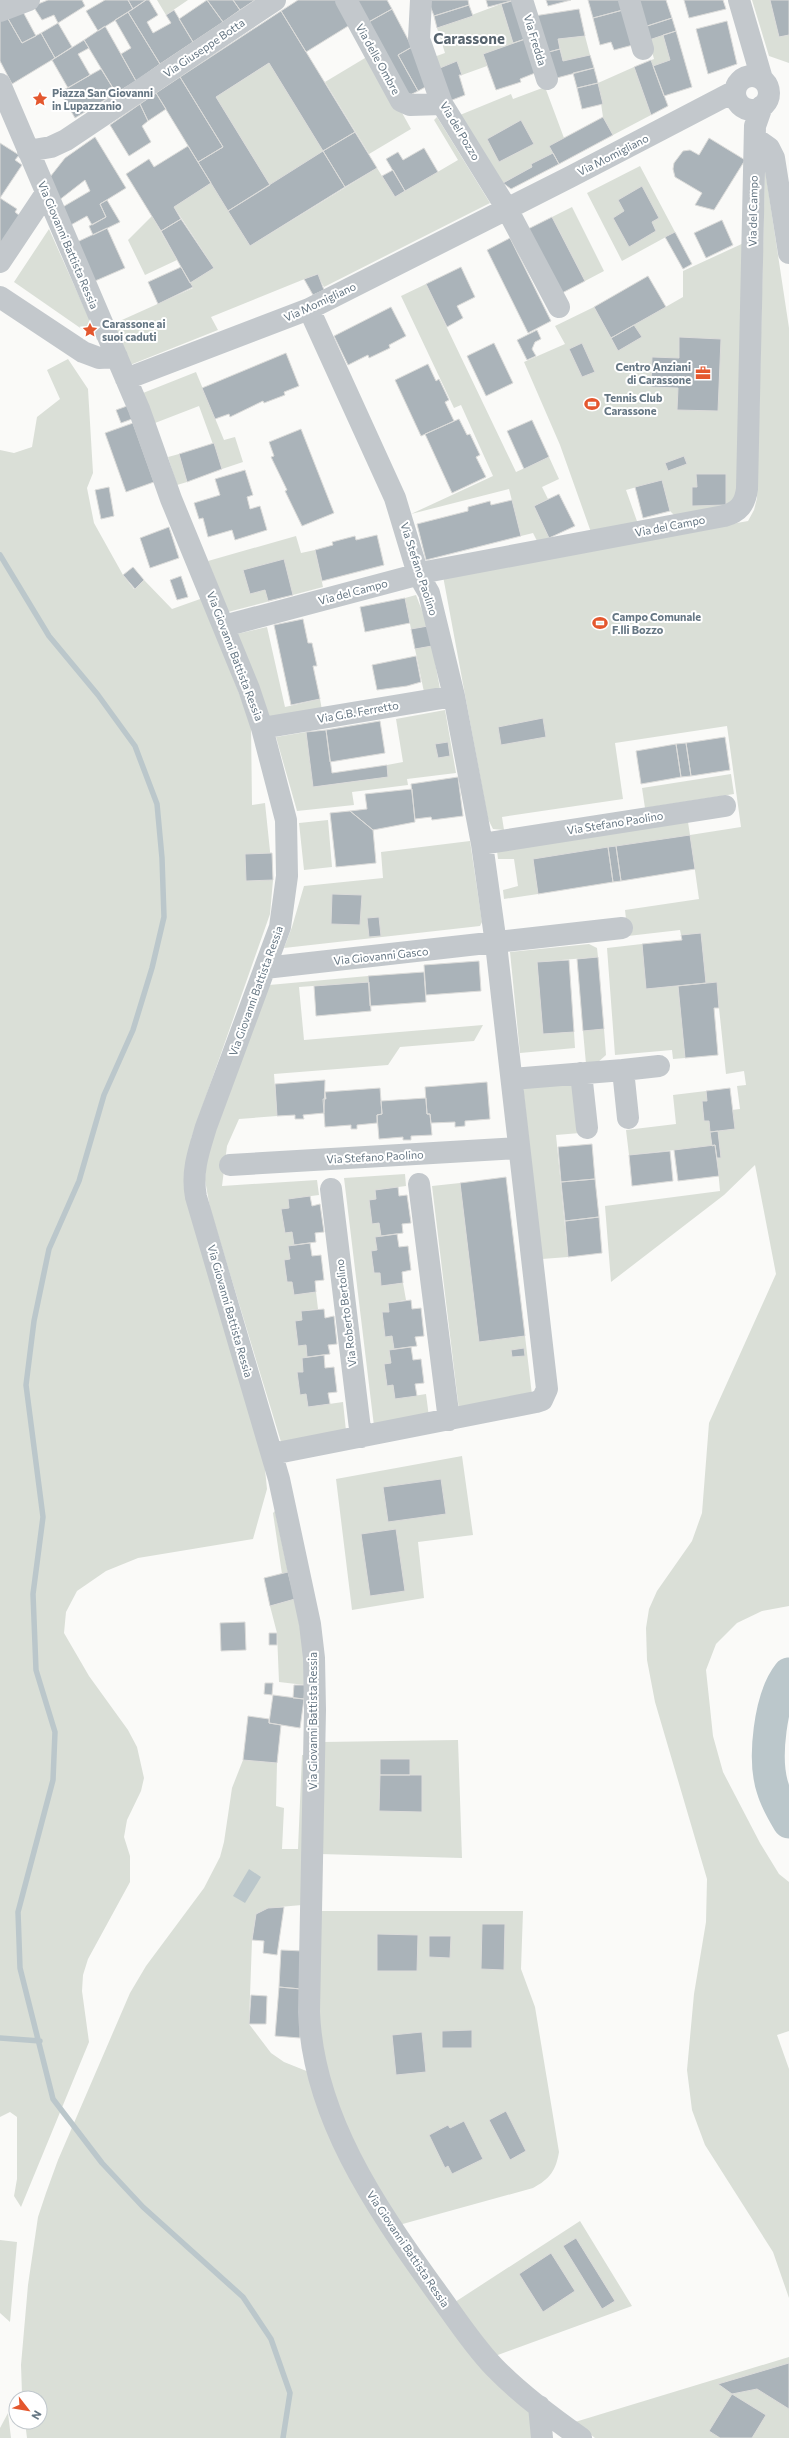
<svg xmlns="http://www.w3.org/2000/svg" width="789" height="2438" font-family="Commissioner,sans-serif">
<rect width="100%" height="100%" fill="#fafaf8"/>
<path fill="#dadfd7" d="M157 0H188L166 15Z
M752 0H770L779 37 789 35V63L769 56Z
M501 4 513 43 487 66 462 75 457 62 435 70 431 58 445 53 437 28Z
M663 35 670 60 653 66 651 60 654 59 649 40Z
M585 36 590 55 563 61 558 39Z
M370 55 411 129 369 154 325 82Z
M269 63 323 151 270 185 216 97Z
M634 67 651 115 613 135 603 117 598 83Z
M545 87 564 138 553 153 531 164 532 167 503 183 460 115 511 94 513 99Z
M437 117 490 203 324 287 317 274 211 317 218 330 130 365 113 324 193 288 190 283 214 268 174 207 211 183 250 246 377 168 395 197 458 160 434 120Z
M640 166 675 232 622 261 587 193Z
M765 169 789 328V1606L762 1611 737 1623 716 1644 706 1670 713 1736 723 1772 760 1843 779 1874 789 1882V2031L777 2035 789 2069V2298L773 2252 705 2145 692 2110 687 2070 694 1994 706 1922 707 1879 655 1702 647 1660 646 1628 649 1609 657 1591 692 1541 702 1513 709 1423 776 1274 755 1165 724 1195 611 1282 605 1206 720 1191 717 1158 721 1157 718 1131 734 1129 732 1110 740 1109 737 1086 746 1085 744 1071 726 1074 719 1008 706 983 701 933 681 935 680 930 628 936 625 910 699 899 690 835 533 859 538 894 504 899 503 890 518 886 514 859H498L497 851 688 822 690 835 741 827 727 726 615 743 623 799 502 817 504 830 493 829 488 819 443 576 748 521 754 510 757 498Z
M572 207 604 271 585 281 552 217Z
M152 216 177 260 145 275 128 240Z
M49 229 99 341 14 282Z
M746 242 739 492 730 506 674 515 670 511 662 480 626 490 638 524 592 535 560 445 524 362 565 344 555 326 594 307 618 351 641 337 634 325 683 297V271Z
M426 284 516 472 549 457 559 479 542 487 548 499 534 506 549 538 537 541 533 533 521 536 509 489 411 514 493 476 461 405 454 408 401 296Z
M68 359 88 389 93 473 87 488 94 523 123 575 134 589 144 580 172 609 203 598 251 725 252 805 265 803 273 880 270 914 191 1139 265 1469 267 1489 253 1539 138 1558 106 1571 77 1591 66 1612 64 1633 89 1676 128 1730 137 1747 144 1778 141 1791 127 1820 124 1837 130 1856V1882L88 1959 83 1975 82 1991 89 2042 21 2207 14 2196 17 2179V2117L10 2112 0 2117V450L14 453 32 447 37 417 60 399 47 370Z
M196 372 224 440 235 437 243 462 222 469 199 406 155 423 143 393Z
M179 454 187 482 177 485 168 457Z
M296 536 301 553 315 550 323 587 228 612 208 561Z
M416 595 428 626 411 629 405 598Z
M267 627 285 707 320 699 322 710 270 718 237 634Z
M432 646 440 689 424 692 415 649Z
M445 710 456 773 407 779 408 785 352 792 354 805 297 811 276 737 306 732 314 787 388 777 387 765 403 762 396 719Z
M731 774 734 794 645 808 642 788Z
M328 820 332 867 304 870 299 823Z
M470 841 482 922 480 926 284 948 292 927 304 886 383 878 381 852Z
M589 944 597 948 598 957 537 962 543 1034 574 1032 575 1048 520 1053 510 952Z
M642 944 646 989 678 986 685 1058 673 1059 672 1050 615 1055 607 948Z
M368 976 369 982 299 987 304 1040 483 1025 474 1041 400 1047 388 1065 274 1074 277 1116 239 1119 227 1146 222 1186 317 1180 319 1195 288 1199 289 1208 282 1209 285 1233 292 1232 294 1245 288 1246 290 1259 284 1261 287 1282H292L294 1295 316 1292 318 1309 302 1311 307 1357 302 1358 303 1372H297L306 1394 308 1407 343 1402 346 1431 281 1442 210 1208 205 1180 206 1165 213 1138 269 985Z
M604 1029 606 1055 597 1063 586 1064 583 1031Z
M575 1082 580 1133 556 1135 568 1257 542 1259 523 1087Z
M706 1091 707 1101 702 1102 704 1121H709L712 1146 629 1155 626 1130 676 1124 673 1095Z
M405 1174 406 1186 375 1190 376 1199 369 1200 372 1224 379 1223 381 1236 377 1250 371 1252 374 1273H380L382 1286 403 1283 406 1300 388 1303 389 1312 382 1313 392 1336 394 1349 389 1350 391 1363 384 1364 387 1386 393 1385 395 1399 426 1394 429 1417 374 1426 344 1178Z
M460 1183 479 1341 525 1336 532 1395 459 1410 432 1186Z
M462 1456 473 1535 418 1542 424 1598 352 1610 336 1479Z
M275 1511 288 1572 282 1574 273 1513Z
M295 1599 303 1645 305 1685 279 1682 277 1633 270 1606Z
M458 1740 462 1858 320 1854 323 1742Z
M302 1755H306L302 1905 268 1908 256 1914 252 1940 249 2024 271 2053 284 2062 309 2072 331 2132 534 2412 537 2438H27L25 2422H40V2398H22V2394L21 2365 28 2285 38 2217 46 2193 58 2160 130 1993 146 1966 204 1888 220 1857 224 1842 232 1788 243 1760 277 1763 276 1806 284 1808 282 1849H298Z
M319 1911H523L521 1969 535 2007 559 2152C556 2170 550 2179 533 2188L399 2225 357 2152 335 2097 320 2042Z
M580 2221 632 2306 495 2356 455 2302Z
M0 2240 17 2242 10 2322 0 2313Z
M789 2357V2438H595L575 2422Z
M8 2413 11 2438H0V2428Z"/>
<path fill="#bbc7cb" d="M249 1869 261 1877 245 1903 233 1896Z"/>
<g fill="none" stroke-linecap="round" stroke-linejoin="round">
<path stroke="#bbc7cb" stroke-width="5.5" d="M0 555 49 636 98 695 135 746 157 804 162 858 164 917 152 968 133 1030 104 1095 79 1181 49 1249 34 1321 26 1385 43 1517 33 1594 36 1670 55 1732 53 1780 18 1912 20 1968 53 2099 102 2163 143 2207 243 2297 271 2339 290 2393 283 2438
M0 2038 40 2041"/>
<path stroke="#bbc7cb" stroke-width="33" d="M789 1674C770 1698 763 1760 773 1789 776 1800 783 1812 789 1822"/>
</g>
<path fill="#aab3b9" stroke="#dcdcda" d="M48 0H82L85 6 58 23 54 15 42 20 33 6Z
M105 0H128L133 9 98 31 86 11Z
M128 0H146L133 9Z
M146 0H149L158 15 147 22 153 33 171 23 166 15 174 10 193 42 160 64 128 12Z
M207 0 223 22 193 42 179 19Z
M207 0H233L240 10 223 22Z
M233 0H255L240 10Z
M298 0H340L353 23 306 52 281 11Z
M352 0H387L392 9 365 24Z
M428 0H468L469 5 434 16Z
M486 0H515L488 7Z
M515 0 528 38 513 43 501 4Z
M546 0H571L548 6Z
M588 0H621L623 10 593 18Z
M636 0H666L672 18 644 27Z
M684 0H723L726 9 689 18Z
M770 0H789V35L779 37Z
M469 5 473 16 437 28 434 16Z
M392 9 412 47 398 55 418 91 404 98 365 24Z
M579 9 585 36 558 39 560 49 545 53 534 16Z
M22 10 36 36 22 43 7 17Z
M623 10 633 45 614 50 611 42 600 45 593 18Z
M281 11 355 132 323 151 269 63 216 97 270 185 228 211 198 162 223 147 180 77Z
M128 12 160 64 136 81 121 54 131 48 115 20Z
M7 17 22 43 41 33 55 58 12 84 0 61V20Z
M672 18 676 31 649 40 644 27Z
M727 21 737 64 708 74 696 29Z
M58 23 72 47 55 58 41 33Z
M105 26 136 81 116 93 84 40Z
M676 31 692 87 664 96 653 66 670 60 663 35Z
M528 38 540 71 520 79 521 82 496 90 483 54Z
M84 40 89 48 78 54 90 75 68 88 52 60Z
M412 47 431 84 418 91 398 55Z
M560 49 563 61 590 55 594 68 553 79 545 53Z
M651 60 668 106 651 115 634 67Z
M457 61 462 75H459L465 95 447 102 435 70Z
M594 68 598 83 577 88 573 73Z
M101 69 116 93 75 118 60 92Z
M180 77 223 147 198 162 156 93Z
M598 83 603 104 582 109 577 88Z
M156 93 166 109 148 121 140 104Z
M140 104 148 121 142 126 151 142 129 156 110 125Z
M603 117 613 135 559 164 549 146Z
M521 120 534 144 499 162 487 139Z
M355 132 377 168 345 187 323 151Z
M95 137 126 188 100 204 106 217 92 225 87 216 69 226 61 208 90 191 85 180 58 201 50 177 65 158Z
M709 138 745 160 714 210 695 205 702 193 675 177 673 169 674 163 683 151 690 150 699 155Z
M0 143 19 155 15 160 22 165 0 198Z
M188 146 211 183 174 207 181 219 161 231 126 174 149 159 154 167Z
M424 148 438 172 405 191 386 159 398 152 403 160Z
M323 151 345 187 250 246 228 211Z
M553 153 559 164 511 189 503 183 532 167 531 164Z
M393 170 405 191 395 197 382 176Z
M642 186 659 218 652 222 656 231 629 247 613 218 624 211 618 200Z
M0 198 17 209 15 212 20 216 0 246Z
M107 200 120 222 93 235 89 226 106 217 100 204Z
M552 217 585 281 562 293 528 229Z
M181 219 214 268 190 283 161 231Z
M722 220 733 245 706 258 694 233Z
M107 228 125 268 95 281 77 242Z
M675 232 692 264 683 269 665 237Z
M510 238 551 321 528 333 487 250Z
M181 267 193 287 158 304 148 282Z
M461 267 475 297 457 306 463 318 447 327 426 284Z
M318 274 324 290 313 295 304 279Z
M648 276 666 307 611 338 594 307Z
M391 307 406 336 389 345 390 348 369 358 368 355 348 365 334 336Z
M634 325 642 337 618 351 611 338Z
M537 330 541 339 535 342 532 349 536 356 527 360 517 340Z
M679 337 721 339 718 411 677 410 678 388 651 387 652 357 679 358Z
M494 343 513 383 486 396 467 356Z
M582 343 595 372 582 377 569 349Z
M286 353 299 386 284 392 285 395 264 403 263 401 230 417 229 414 215 419 202 388Z
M428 364 436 381 439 379 449 400 445 402 454 421 421 436 395 380Z
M127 406 132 419 121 423 116 410Z
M459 419 467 435 470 434 480 455 476 457 486 477 452 493 425 434Z
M532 420 549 457 524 469 507 431Z
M133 423 154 482 126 492 105 433Z
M301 429 334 513 302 526 285 491 287 490 271 457 274 456 269 442Z
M214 443 222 469 187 482 179 454Z
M684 456 687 464 668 471 665 463Z
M245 470 253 495 247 497 250 509 260 506 267 530 235 540 232 530 208 537 203 518 199 519 194 503 220 495 215 479Z
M696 474H726V505L692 506V487H697Z
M662 480 670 511 643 518 635 487Z
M109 487 114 516 101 519 95 490Z
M559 494 575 526 549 538 534 506Z
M512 500 521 536 426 560 417 524 468 511V507L490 501 491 505Z
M169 527 179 558 150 568 140 538Z
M377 535 384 565 322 581 315 550 333 545 332 542 355 536 356 540Z
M284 559 293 595 268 601 265 590 250 594 243 570Z
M133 567 144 580 135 589 123 575Z
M181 576 188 597 177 600 170 580Z
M405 598 410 623 365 632 360 607Z
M303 619 308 643H312L317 666H313L320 699 291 705 274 625Z
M428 626 432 646 415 649 411 629Z
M416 656 421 682 407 686 377 690 372 665Z
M543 718 546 737 501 745 498 727Z
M380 721 385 753 330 762 326 730Z
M326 730 332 773 387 765 388 777 313 787 306 732Z
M725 737 730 770 691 776 686 743Z
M448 742 450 756 438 758 435 744Z
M686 743 691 776 681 777 676 744Z
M676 744 681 777 641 784 636 751Z
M458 777 463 816 432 820 431 817 415 819 411 784Z
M412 789 415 822 373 830 350 811 367 809 365 794Z
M350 811 373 830 376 863 336 867 330 813Z
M690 835 695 869 621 881 616 846Z
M616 846 621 881 613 882 608 847Z
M608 847 613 882 538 894 533 859Z
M272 853 273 880 246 881 245 854Z
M332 894 362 895 360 925 331 924Z
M379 917 381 936 369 937 367 918Z
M701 933 706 983 646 989 642 944 682 940 681 935Z
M598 957 604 1029 583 1031 577 959Z
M569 960 574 1032 543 1034 537 962Z
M479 961 481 991 426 995 424 965Z
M424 972 426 1002 370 1006 368 976Z
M369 982 371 1011 316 1016 314 986Z
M717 982 719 1008H714L718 1055 685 1058 678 986Z
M325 1080 324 1113 303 1115 304 1119H295V1115L277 1116 275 1084Z
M487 1082 490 1119 465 1121V1126L455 1127V1122L431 1123 430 1114H427L425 1087Z
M380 1088 382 1114 377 1115V1123L357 1125V1129H351V1125L325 1127 323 1099H326L325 1092Z
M730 1088 735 1129 710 1132 709 1121H704L702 1101H707L706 1091Z
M426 1098 427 1114H430L432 1135 411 1136V1140H403V1137L379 1139 377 1115 382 1114 381 1101Z
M718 1131 721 1158H717L715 1145 712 1146 710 1132Z
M592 1144 595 1179 561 1182 558 1147Z
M715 1145 719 1176 678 1181 674 1150Z
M670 1151 673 1181 632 1186 629 1155Z
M506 1177 525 1336 479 1342 460 1183Z
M595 1179 599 1217 565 1221 561 1182Z
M398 1187 399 1196 407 1195 411 1223 402 1224 403 1233 381 1236 379 1223 372 1224 369 1200 376 1199 375 1190Z
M310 1196 312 1206 320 1204 324 1232 315 1233 316 1242 294 1245 292 1232 285 1233 281 1209 289 1208 288 1199Z
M599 1217 602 1253 568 1257 565 1221Z
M397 1234 399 1247 408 1246 411 1270 402 1272 403 1283 381 1286 380 1273H374L371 1251 377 1250 375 1237Z
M310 1243 312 1256 321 1255 324 1280 315 1281 316 1292 294 1295 292 1282H287L284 1260 290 1259 288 1246Z
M411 1300 412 1309 421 1308 424 1336 415 1337 417 1346 394 1349 392 1336 385 1337 382 1312H389L388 1303Z
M324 1309 325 1318 334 1316 337 1344 328 1345 330 1354 307 1357 306 1345 298 1346 295 1321 302 1320 301 1311Z
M411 1347 413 1360 421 1359 424 1383 415 1384 417 1396 395 1399 393 1385 387 1386 384 1364 391 1363 389 1350Z
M524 1348 525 1356 512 1357 511 1350Z
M324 1355 325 1368 334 1367 337 1392 328 1393 330 1404 308 1407 306 1394 300 1395 297 1372H303L302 1358Z
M441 1479 446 1514 388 1522 383 1487Z
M396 1529 405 1591 370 1596 361 1534Z
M288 1572 295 1599 270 1606 264 1578Z
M245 1622 246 1650 221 1651 220 1623Z
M269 1633H277V1645H269Z
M265 1683H273L272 1695 264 1694Z
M294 1685H305L304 1699 293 1698Z
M273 1695 304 1699 300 1728 269 1723Z
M248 1716 269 1719V1723L281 1725 277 1763 243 1760Z
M380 1759H410V1775H380Z
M380 1775H422V1812L379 1811Z
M284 1907 277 1955 263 1953 264 1941 252 1940 256 1914 268 1908Z
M482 1924H505L504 1970 481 1969Z
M377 1934 418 1935 417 1971H377Z
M429 1936H451L450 1958 429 1957Z
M281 1950 303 1951 301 1989 279 1987Z
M279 1987 301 1989 300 2038 275 2036Z
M251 1995 267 1996 266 2024H249Z
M472 2030V2048H442V2031Z
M422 2032 426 2072 396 2075 392 2035Z
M506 2111 526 2151 510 2160 489 2120Z
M464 2121 483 2159 452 2174 448 2166 445 2168 429 2135 448 2125 450 2128Z
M576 2238 615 2301 602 2309 563 2246Z
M551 2253 575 2291 543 2312 519 2274Z
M789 2363V2409L757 2389 732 2394 718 2384Z
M732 2394 766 2415 752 2438H720L709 2431Z"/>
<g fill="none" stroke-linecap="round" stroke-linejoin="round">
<path stroke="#c3c8cc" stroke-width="22" d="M346 0 401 101 410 105 442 104
M421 0 419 39 442 104 507 209 559 307
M522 0 547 79
M629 0 643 49
M739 0 762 79
M0 11 29 0
M735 93a17 17 0 1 1 34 0a17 17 0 1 1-34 0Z
M0 84 139 409 171 499 249 689 262 728 286 820 287 876 280 927 206 1127C199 1150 191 1172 196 1197L279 1479 310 1624 314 1658 315 1710 309 2012C313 2116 375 2206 433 2287 453 2314 471 2343 494 2367 519 2393 551 2417 581 2438
M755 138 769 148 774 158 789 253
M28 151 51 147 66 140 275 0
M0 262 46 193
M0 297 83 352 99 358 117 357
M126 379 309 309 570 177 735 91
M224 626 431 571 724 516C739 512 745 504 747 489L755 126 762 106
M262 728 454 696
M482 844 725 806
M265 968 622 928
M623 1070 659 1066
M581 1073 587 1128
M512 1079 623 1070 628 1118
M230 1165 519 1148
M419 1184 449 1420
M331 1189 361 1437
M272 1454 536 1402 542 1400 547 1389 496 944 482 844 454 696 429 593 418 574 395 498 309 309
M539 2406 542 2438"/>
</g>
<defs>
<g id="sight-bare" transform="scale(1.2)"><path d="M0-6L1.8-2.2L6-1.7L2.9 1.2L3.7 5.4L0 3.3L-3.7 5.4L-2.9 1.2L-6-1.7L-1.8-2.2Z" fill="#e4572e" stroke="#fff" stroke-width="2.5" paint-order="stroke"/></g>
<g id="office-bare" transform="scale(1.2)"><path d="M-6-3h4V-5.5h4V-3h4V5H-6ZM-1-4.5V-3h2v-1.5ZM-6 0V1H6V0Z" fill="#e4572e" stroke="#fff" stroke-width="2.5" paint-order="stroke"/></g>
<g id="stadium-bare" transform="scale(1.2)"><path d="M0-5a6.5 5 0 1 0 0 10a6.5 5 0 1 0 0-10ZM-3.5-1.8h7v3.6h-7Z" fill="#e4572e" stroke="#fff" stroke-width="2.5" paint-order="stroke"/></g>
</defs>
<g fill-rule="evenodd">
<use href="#sight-bare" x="40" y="99"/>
<use href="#sight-bare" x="90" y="330"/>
<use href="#office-bare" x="703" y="373"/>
<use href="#stadium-bare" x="592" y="404"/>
<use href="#stadium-bare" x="600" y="623"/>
</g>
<g text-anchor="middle" stroke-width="4" stroke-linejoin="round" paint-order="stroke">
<g font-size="11" fill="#657683" stroke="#fff">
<text transform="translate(535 40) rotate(73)" y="4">Via Fredda</text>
<text transform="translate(204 48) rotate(-34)" y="4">Via Giuseppe Botta</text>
<text transform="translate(378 59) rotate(61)" y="4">Via delle Ombre</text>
<text transform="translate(460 131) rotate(59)" y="4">Via del Pozzo</text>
<text transform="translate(613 155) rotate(-27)" y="4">Via Momigliano</text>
<text transform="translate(753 211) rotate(-89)" y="4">Via del Campo</text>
<text transform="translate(68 245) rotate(67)" y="4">Via Giovanni Battista Ressia</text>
<text transform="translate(320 302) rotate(-25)" y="4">Via Momigliano</text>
<text transform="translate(670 526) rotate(-11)" y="4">Via del Campo</text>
<text transform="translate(419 569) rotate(72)" y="4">Via Stefano Paolino</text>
<text transform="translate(353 592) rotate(-15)" y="4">Via del Campo</text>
<text transform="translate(235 656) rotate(69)" y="4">Via Giovanni Battista Ressia</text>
<text transform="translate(358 712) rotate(-10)" y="4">Via G.B. Ferretto</text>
<text transform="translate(615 823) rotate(-9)" y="4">Via Stefano Paolino</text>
<text transform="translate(381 956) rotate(-6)" y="4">Via Giovanni Gasco</text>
<text transform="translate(256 991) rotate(-70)" y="4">Via Giovanni Battista Ressia</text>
<text transform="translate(375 1157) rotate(-3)" y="4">Via Stefano Paolino</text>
<text transform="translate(230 1311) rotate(74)" y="4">Via Giovanni Battista Ressia</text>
<text transform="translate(346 1313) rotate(-97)" y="4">Via Roberto Bertolino</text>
<text transform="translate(313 1721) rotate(-90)" y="4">Via Giovanni Battista Ressia</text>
<text transform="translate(408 2249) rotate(56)" y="4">Via Giovanni Battista Ressia</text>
</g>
<g font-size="11" font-weight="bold" fill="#657683" stroke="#fff" text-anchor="start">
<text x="52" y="97">Piazza San Giovanni<tspan x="52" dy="13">in Lupazzanio</tspan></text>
<text x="102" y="328">Carassone ai<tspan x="102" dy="13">suoi caduti</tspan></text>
<text x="691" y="371" text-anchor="end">Centro Anziani<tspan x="691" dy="13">di Carassone</tspan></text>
<text x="604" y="402">Tennis Club<tspan x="604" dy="13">Carassone</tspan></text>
<text x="612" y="621">Campo Comunale<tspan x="612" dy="13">F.lli Bozzo</tspan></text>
</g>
<g font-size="15" font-weight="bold" fill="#57646e" stroke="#fff">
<text x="469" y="44">Carassone</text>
</g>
</g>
<g transform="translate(28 2410) rotate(121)"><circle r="19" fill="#ffffff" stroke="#c1c8cd"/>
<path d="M0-3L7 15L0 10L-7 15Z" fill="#e4572e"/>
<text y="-6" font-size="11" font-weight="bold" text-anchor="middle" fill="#657683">N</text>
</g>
</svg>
